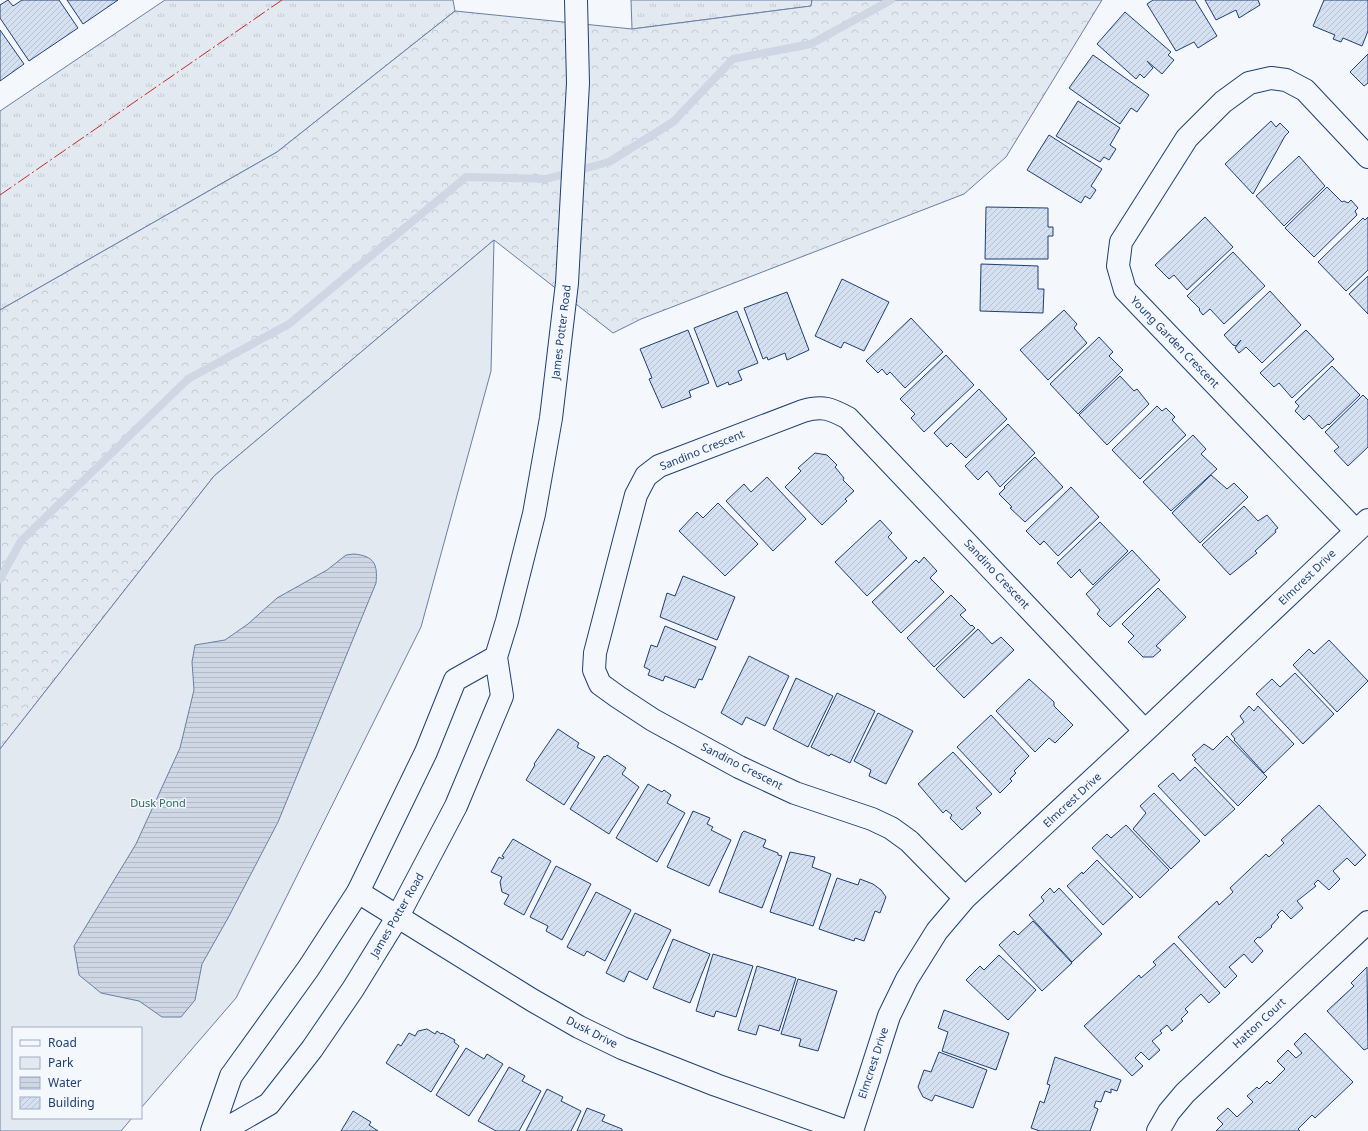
<svg xmlns="http://www.w3.org/2000/svg" width="1368" height="1131" font-family="'Noto Sans',sans-serif">
<defs>
<pattern id="grass-tufts" width="24" height="20" patternUnits="userSpaceOnUse"><rect width="24" height="20" fill="#e3e9f0"/><path d="M3 7l-1-3M5 7V3M7 7l1-3M15 17l-1-3M17 17v-4M19 17l1-3" fill="none" stroke="#c2c9d1"/></pattern>
<pattern id="forest-crowns" width="20" height="18" patternUnits="userSpaceOnUse"><rect width="20" height="18" fill="#e3e9f0"/><path d="M2 6a3 3 0 1 1 6 0M12 15a3 3 0 1 1 6 0" fill="none" stroke="#c2c9d1"/></pattern>
<pattern id="water-rules" width="6" height="5" patternUnits="userSpaceOnUse"><rect width="6" height="5" fill="#cfd7e4"/><path d="M0 2.5h6" fill="none" stroke="#b1bac7"/></pattern>
<pattern id="building-hatch" width="6" height="6" patternUnits="userSpaceOnUse"><rect width="6" height="6" fill="#d5e0f0"/><path d="M-1 1l2-2M0 6l6-6M5 7l2-2" fill="none" stroke="#b6c1d1"/></pattern>
</defs>
<rect width="100%" height="100%" fill="#f4f7fb"/>
<path fill="url(#grass-tufts)" stroke="#687fa3" d="M165 0H453L455 11 277 152 0 310V111Z
M631 0H812L811 6 632 29Z"/>
<path fill="url(#forest-crowns)" stroke="#687fa3" d="M812 0H1102L1006 157 964 194 641 319 613 333 494 240 214 476 0 749V310L277 152 455 11 632 29 811 6Z"/>
<path fill="#e3e9f0" stroke="#687fa3" d="M494 240 491 371 421 627 236 998 141 1108V1028H13V1118H132L121 1131H0V749L214 476Z"/>
<path fill="url(#water-rules)" stroke="#687fa3" d="M354 554C374 556 378 564 376 583L278 822 228 918 202 964 195 1000 181 1017H162L139 1001 101 993 79 975 74 946 136 844 180 748 194 690 192 662 195 645 225 640 248 624 277 598 327 570 346 555Z"/>
<g fill="none" stroke-linecap="round" stroke-linejoin="round">
<path stroke="#cfd7e4" stroke-width="8" d="M0 579 21 541 188 379 289 324 466 177 546 179 609 162 673 122 733 59 811 44 891 0"/>
</g>
<path fill="url(#building-hatch)" stroke="#1d3f73" d="M8 0 13 6 22 0H59L78 28 29 61 0 18V5Z
M67 0H118L83 24Z
M1153 0H1195L1217 36 1198 48 1194 42 1176 51 1147 4Z
M1205 0H1258L1260 5 1239 18 1236 10 1216 20Z
M1324 0H1368V31L1362 46 1343 38 1341 42 1333 39 1335 35 1313 26Z
M1125 12 1171 52 1168 55 1174 60 1162 74 1147 61 1153 68 1144 78 1140 74 1136 79 1097 44Z
M0 30 24 64 0 81Z
M1368 54V83L1364 86 1350 72Z
M1093 55 1149 95 1137 112 1131 108 1120 124 1069 88Z
M1078 101 1120 128 1110 145 1116 149 1109 160 1104 157 1100 162 1056 136Z
M1271 121 1276 127 1280 123 1289 132 1285 136 1253 194 1225 164Z
M1049 135 1102 169 1091 186 1096 190 1090 199 1085 196 1081 203 1027 170Z
M1299 156 1325 186 1284 226 1256 196Z
M1327 187 1342 202 1344 201 1348 203 1351 200 1358 208 1355 211 1357 215 1314 257 1285 228Z
M986 207 1048 208V227H1053V236H1048V259H985Z
M1205 217 1233 247 1187 290 1174 275 1169 279 1155 265Z
M1368 217V270L1346 291 1318 262 1363 218 1365 220Z
M1233 252 1265 286 1224 324 1210 309 1203 315 1199 310 1200 309 1187 296Z
M981 264 1038 266V289H1044L1043 313 980 311Z
M1368 276V314L1349 294Z
M842 279 889 302 864 351 844 342 841 348 815 336Z
M1270 291 1301 325 1262 363 1246 347 1239 353 1235 348 1241 340 1236 346 1233 345 1224 335Z
M787 292 809 350 787 360 785 353 768 360 767 357 763 359 744 308Z
M1064 310 1077 324 1074 328 1087 343 1048 380 1020 350Z
M737 311 758 363 738 371 742 380 729 385 728 382 717 387 694 328Z
M911 318 943 352 905 388 890 372 887 375 882 369 878 373 866 361Z
M688 330 709 383 689 391 691 397 662 408 649 379 652 378 640 349Z
M1306 330 1334 359 1292 398 1279 383 1274 387 1260 373Z
M1099 337 1113 352 1109 356 1123 370 1078 414 1050 384Z
M946 355 974 385 924 432 911 418 915 414 900 399Z
M1332 366 1360 395 1329 425 1328 424 1322 429 1309 415 1304 420 1295 411 1299 406 1295 402Z
M1120 376 1134 391 1137 389 1149 404 1107 445 1079 415Z
M979 389 1007 419 966 458 951 443 947 447 934 433Z
M1363 395 1368 400V447L1348 466 1334 451 1339 447 1325 432Z
M1157 406 1162 411 1166 408 1175 417 1172 420 1186 435 1140 479 1112 450Z
M1008 424 1035 453 1000 487 987 471 978 480 965 466Z
M1193 435 1206 449 1201 454 1217 469 1171 511 1143 482Z
M815 453 827 455 837 465 835 467 844 478 843 480 854 491 845 499 847 501 822 525 785 487 801 471 798 468Z
M1035 457 1063 487 1025 522 1010 508 1012 507 999 494 1005 488 1004 487Z
M1211 475 1227 489 1234 483 1248 497 1200 543 1172 513Z
M767 477 806 519 773 551 726 501 744 484 751 492Z
M1071 487 1099 517 1058 556 1044 541 1040 545 1026 531Z
M718 503 758 544 725 576 679 531 697 512 703 518Z
M1244 506 1258 521 1267 515 1278 528 1275 530 1276 532 1255 551 1257 553 1230 575 1202 545Z
M880 520 892 533 888 537 907 558 867 596 835 562Z
M1100 522 1128 551 1093 585 1080 571V569L1071 578 1057 563Z
M1132 550 1160 580 1110 627 1097 614 1100 610 1086 594Z
M924 557 937 571 930 578 944 592 901 633 872 602 916 560 919 563Z
M683 576 735 597 717 640 660 617 667 593 675 596Z
M1158 588 1186 617 1156 646 1161 650 1153 657H1143L1128 642 1134 636 1122 624Z
M951 595 966 610 960 615 971 626 972 625 975 628 934 667 907 638Z
M665 626 716 647 702 680 699 679 695 688 665 676 663 681 648 675 650 670 644 667 651 645 657 647Z
M978 629 992 644 1001 637 1014 650 964 698 936 669Z
M1329 640 1368 681 1337 712 1293 665 1309 649 1314 654Z
M749 656 789 676 765 726 746 717 742 725 721 713Z
M1295 673 1334 714 1303 744 1256 694 1272 679 1280 687Z
M796 678 833 696 808 747 773 729Z
M1029 679 1054 702V706L1073 725 1055 743 1049 738 1035 752 996 711Z
M837 693 875 711 850 763 831 754 829 756 811 747Z
M1249 706 1254 711 1258 706 1294 744 1264 773 1234 740 1235 739 1231 734 1244 722 1240 716Z
M878 713 913 731 886 784 869 776 871 770 854 761Z
M991 715 1029 756 1014 771 1016 773 1010 779 1012 781 1000 793 957 747Z
M558 729 579 743 577 747 595 757 564 805 526 780 535 765 534 764Z
M1227 736 1267 777 1238 806 1194 760 1196 759 1192 755 1204 744 1213 750Z
M953 752 992 794 976 808 981 813 962 830 950 818 952 815 946 810 943 813 918 784Z
M607 755 626 768 622 774 639 787 609 834 570 809 604 756 605 757Z
M1195 767 1235 809 1205 836 1158 786 1173 773 1180 781Z
M648 784 662 792 664 790 671 795 667 803 685 813 657 862 616 838Z
M1154 793 1200 841 1171 869 1133 829 1146 813 1140 806Z
M1319 805 1366 855 1355 866 1347 858 1333 871 1340 879 1329 890 1318 880 1314 884 1316 886 1297 901 1303 908 1291 919 1282 910 1277 915 1279 917 1271 926 1272 927 1260 938 1258 937 1254 941 1263 951 1252 963 1244 954 1229 967 1237 976 1225 988 1178 937 1217 901 1219 905 1233 892 1230 888 1266 854 1269 857 1284 843 1281 840Z
M693 811 710 818 707 824 713 827 711 830 731 840 709 886 667 867Z
M1126 825 1169 870 1140 898 1092 848 1107 834 1111 838Z
M744 831 766 840 763 847 778 853V855L782 856 762 908 719 892 742 833Z
M513 839 551 861 524 915 504 904 509 895 502 892 500 882 502 877 491 872 499 857 503 859 504 857 502 856Z
M790 852 815 857 812 867 831 874 813 926 770 912Z
M1097 860 1133 897 1103 925 1067 886 1082 872 1083 874Z
M556 866 591 884 562 940 546 931 548 926 530 917Z
M837 878 858 885 860 879 873 884 881 890 886 897 880 913 875 911 864 941 855 938 854 941 819 929Z
M1050 888 1054 893 1059 888 1102 934 1072 962 1029 915 1044 901 1041 897Z
M596 892 631 910 605 961 587 951 584 956 567 947Z
M635 913 671 930 647 980 629 971 624 982 606 973Z
M1033 921 1072 963 1042 991 999 945 1014 931 1018 935Z
M673 939 710 954 690 1003 653 988Z
M1174 943 1220 993 1209 1003 1201 994 1185 1009 1188 1012 1181 1019 1183 1021 1172 1031 1167 1025 1160 1031 1162 1033 1152 1041 1160 1050 1149 1060 1141 1052 1135 1058 1143 1066 1132 1076 1084 1026 1139 975 1141 978 1156 965 1153 962Z
M713 954 753 966 736 1017 716 1011 714 1017 696 1011Z
M999 955 1036 990 1008 1020 966 980 980 966 984 970Z
M757 966 796 978 779 1031 759 1025 756 1035 738 1030Z
M1367 967 1368 1048 1364 1050 1327 1011 1354 986 1351 983Z
M798 979 837 991 818 1051 799 1046 801 1039 781 1034Z
M944 1010 1009 1033 996 1070 942 1051 948 1032 938 1028Z
M427 1029 435 1034 437 1031 441 1034 442 1033 455 1040 454 1042 459 1046 431 1092 386 1063 398 1044 401 1046 409 1033 415 1036 418 1031Z
M1305 1033 1353 1082 1315 1118 1312 1115 1298 1129 1300 1131H1216L1223 1124 1217 1118 1228 1108 1237 1117 1253 1102 1247 1096 1257 1087 1259 1089 1267 1081 1270 1084 1285 1069 1277 1061 1288 1050 1296 1058 1302 1053 1294 1044Z
M466 1048 484 1059 487 1054 503 1064 469 1116 436 1095Z
M939 1052 987 1070 973 1108 935 1095 932 1101 923 1097 918 1087 924 1070 931 1072Z
M1055 1057 1121 1080 1117 1091 1111 1089V1093L1105 1091 1101 1102 1096 1101 1094 1107 1098 1109 1090 1131H1040L1031 1128 1040 1101 1044 1103 1050 1085 1047 1084Z
M509 1067 525 1076 522 1081 541 1091 519 1131H496L478 1121Z
M547 1089 563 1097 561 1101 581 1111 571 1131H526Z
M587 1108 605 1115 602 1121 622 1129V1131H577Z
M353 1111 371 1122 369 1125 378 1131H341Z"/>
<g fill="none" stroke-linecap="round" stroke-linejoin="round">
<g stroke="#1d3f73" stroke-width="24">
<path id="minor" d="M1356 531 1125 290 1118 266 1121 242 1187 138 1223 102 1249 83 1271 78 1286 80 1305 90 1368 157
M358 892 532 1000 579 1027 622 1048 716 1085 846 1131
M965 898 909 841 891 828 872 819 795 793 739 767 653 720 618 697 600 684 594 670 595 653 636 495 646 476 659 466 803 411C823 405 831 409 848 418L1145 731
M852 1131 889 1016 907 979 937 931 965 898 1145 731 1368 520
M1158 1131 1169 1112 1185 1093 1368 922"/>
</g>
<g stroke="#1d3f73" stroke-width="24">
<path id="major" d="M212 1131 231 1076 308 969 358 892 426 752 455 680 496 657
M222 1131 269 1104 312 1049 353 989 398 916 456 806 502 696 496 657 507 621 534 514 551 418 567 283 578 83 576 0"/>
</g>
<use href="#minor" stroke="#f4f7fb" stroke-width="22"/>
<use href="#major" stroke="#f4f7fb" stroke-width="22"/>
<path stroke="#c62828" stroke-width="1" stroke-dasharray="14 3 2 3" stroke-linecap="butt" d="M0 195 282 0"/>
</g>
<g text-anchor="middle" stroke-width="3" stroke-linejoin="round" paint-order="stroke">
<g font-size="11" fill="#1d3f73" stroke="#f4f7fb">
<text transform="translate(561 332) rotate(-83)" y="4">James Potter Road</text>
<text transform="translate(1175 342) rotate(46)" y="4">Young Garden Crescent</text>
<text transform="translate(702 450) rotate(-22)" y="4">Sandino Crescent</text>
<text transform="translate(997 574) rotate(47)" y="4">Sandino Crescent</text>
<text transform="translate(1307 577) rotate(-44)" y="4">Elmcrest Drive</text>
<text transform="translate(742 766) rotate(27)" y="4">Sandino Crescent</text>
<text transform="translate(1072 800) rotate(-43)" y="4">Elmcrest Drive</text>
<text transform="translate(397 915) rotate(-60)" y="4">James Potter Road</text>
<text transform="translate(1259 1023) rotate(-43)" y="4">Hatton Court</text>
<text transform="translate(592 1032) rotate(27)" y="4">Dusk Drive</text>
<text transform="translate(873 1063) rotate(-72)" y="4">Elmcrest Drive</text>
</g>
<g font-size="11" fill="#2c6c60" stroke="#f4f7fb">
<text x="158" y="807">Dusk Pond</text>
</g>
</g>
<rect x="12" y="1027" width="130" height="92" fill="#f4f7fb" stroke="#9eadc5"/>
<rect x="20" y="1040" width="20" height="6" fill="#f4f7fb" stroke="#9eadc5"/>
<text x="48" y="1047" font-size="12" fill="#1d3f73">Road</text>
<rect x="20" y="1057" width="20" height="12" fill="#e3e9f0" stroke="#9eadc5"/>
<text x="48" y="1067" font-size="12" fill="#1d3f73">Park</text>
<rect x="20" y="1077" width="20" height="12" fill="url(#water-rules)" stroke="#9eadc5"/>
<text x="48" y="1087" font-size="12" fill="#1d3f73">Water</text>
<rect x="20" y="1097" width="20" height="12" fill="url(#building-hatch)" stroke="#9eadc5"/>
<text x="48" y="1107" font-size="12" fill="#1d3f73">Building</text>
</svg>
